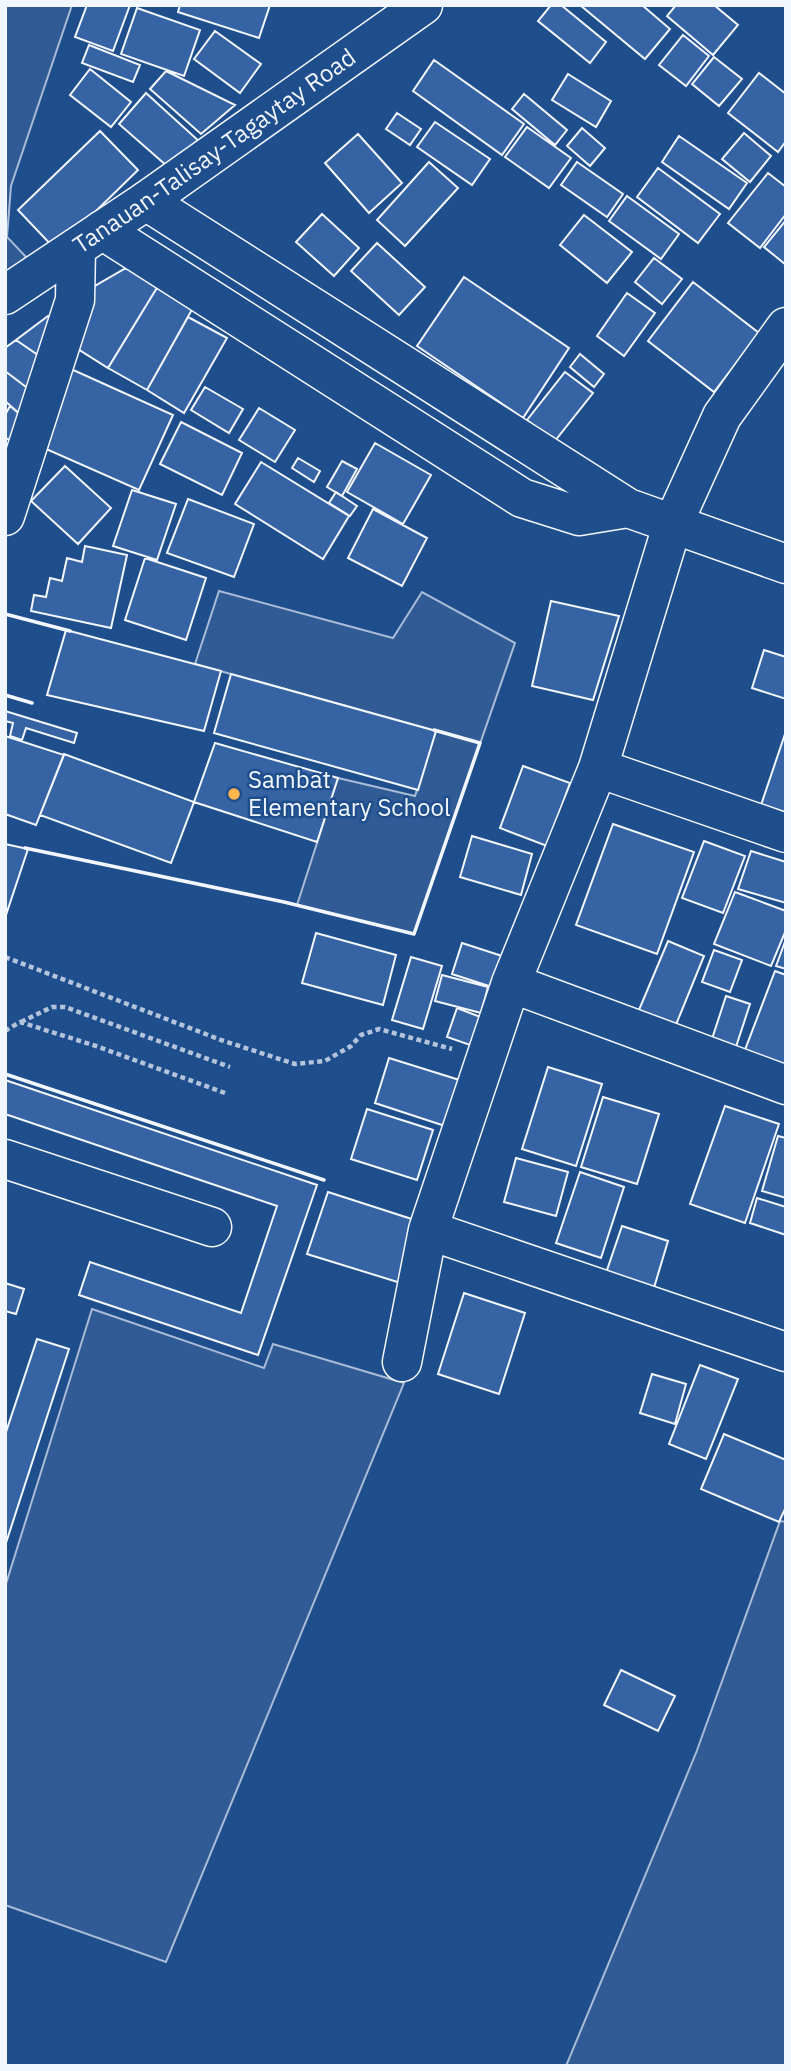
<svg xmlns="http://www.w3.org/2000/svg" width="791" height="2071" font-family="'IBM Plex Sans',sans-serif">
<rect width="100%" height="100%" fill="#1f4e8c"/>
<path fill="#305b95" stroke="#a8bbd7" stroke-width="2" d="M5 5H72L11 186 7 237 27 258 5 278Z
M219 591 393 638 422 592 515 643 414 934 297 905 338 778 415 796 436 731 195 664Z
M92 1309 264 1368 273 1344 404 1383 166 1962 5 1905V1587Z
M780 1521 786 1522V2066H566L696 1753Z"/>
<path fill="#3563a3" stroke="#f2f6ff" stroke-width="2" d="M87 5H130L113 51 75 37Z
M180 5H270L259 38 178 12Z
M551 5H561L606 42 590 63 538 21Z
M580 5H642L670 29 645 59Z
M676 5H714L738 25 713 55 667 16Z
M137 8 200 30 184 76 121 54Z
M215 31 261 64 240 93 194 59Z
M683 35 709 56 686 86 659 65Z
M89 45 140 65 133 82 82 63Z
M714 57 742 79 719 106 692 84Z
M434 60 524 124 502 155 413 91Z
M90 69 131 102 111 127 70 95Z
M166 71 235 105 201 134 150 89Z
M759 73 786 94V141L778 152 728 113Z
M568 74 611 101 596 127 552 100Z
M146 93 201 143 175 173 119 124Z
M524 94 567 130 555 145 512 109Z
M397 113 421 129 410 145 386 129Z
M435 122 490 159 472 185 417 147Z
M527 127 571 158 549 188 505 157Z
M582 128 605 148 590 166 567 146Z
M100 131 138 170 56 250 18 210Z
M744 133 771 156 750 182 722 159Z
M358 134 402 183 369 213 325 163Z
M679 136 747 183 729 209 662 162Z
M429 162 458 188 405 246 377 220Z
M577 162 623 194 607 217 561 185Z
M658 168 720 214 698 243 637 197Z
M768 173 786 187V214L760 248 728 223Z
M627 196 679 234 661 259 609 221Z
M322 214 359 248 334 276 296 242Z
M584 215 632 252 607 283 560 245Z
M786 220V265L764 247Z
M377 243 425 287 399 315 351 271Z
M654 258 682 279 662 304 635 282Z
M126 268 158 286 108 368 70 344 88 290Z
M464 277 569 348 523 418 417 346Z
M693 282 759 333 714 392 648 341Z
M158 286 194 306 147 390 108 368Z
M627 293 655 313 624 356 597 336Z
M48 316H50L48 362 16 340Z
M188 317 227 338 184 413 147 390Z
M16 340 48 362 38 396 5 371V348Z
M580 354 604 374 594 387 570 367Z
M71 369 173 415 139 490 37 445Z
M5 371 38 396 29 422 5 401Z
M565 372 593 393 554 442 527 420Z
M205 387 243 409 229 433 191 410Z
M10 406 29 422 22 445 5 438V415Z
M259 408 295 430 275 462 239 440Z
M181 422 242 453 222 495 160 464Z
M375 443 431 475 403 524 347 492Z
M298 458 320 471 314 482 292 468Z
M342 461 357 469 342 496 327 487Z
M261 462 349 516 323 559 235 504Z
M65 466 111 508 78 544 31 501Z
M132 490 176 504 157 560 113 546Z
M336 492 357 506 350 516 329 503Z
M188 499 254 524 234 577 167 553Z
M373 509 427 538 402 586 348 558Z
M85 546 127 555 111 628 31 611 34 595 46 597 50 578 62 581 67 558 82 562Z
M145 558 206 578 186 640 125 620Z
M551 601 619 616 593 700 532 686Z
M66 630 221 671 204 731 47 695Z
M764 650 786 657V699L752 688Z
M231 674 436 731 418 790 214 733Z
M5 711 77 733 74 743 26 728 22 740 10 736 13 723 5 721Z
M786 731V813L761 805Z
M5 736 64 755 36 825 5 814Z
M215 743 338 778 317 842 194 802Z
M64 754 194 802 171 863 40 815Z
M523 766 570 783 547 846 500 828Z
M613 824 694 852 657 954 576 925Z
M472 836 532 854 521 895 460 877Z
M704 841 745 856 723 913 682 898Z
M5 844 28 849 5 918Z
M751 851 786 862V903L738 889Z
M735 892 786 911V930L771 966 714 944Z
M316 933 396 955 383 1005 302 983Z
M786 939V969L776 966Z
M668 941 704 956 673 1032 636 1017Z
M462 943 502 956 492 987 452 974Z
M714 950 742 960 730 992 702 982Z
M411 957 442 966 423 1029 392 1020Z
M775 971 786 975V1080L740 1063Z
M442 975 488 987 481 1013 435 1001Z
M726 996 750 1004 733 1056 709 1048Z
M457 1008 483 1018 473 1046 447 1037Z
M389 1058 469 1083 454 1129 375 1103Z
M548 1067 602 1084 576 1166 522 1149Z
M5 1080 317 1185 258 1355 79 1295 90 1262 241 1313 277 1206 5 1114Z
M603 1097 659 1114 637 1184 581 1167Z
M725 1106 779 1124 745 1223 690 1204Z
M367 1109 433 1130 417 1180 351 1159Z
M778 1136 786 1138V1198L762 1191Z
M516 1158 568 1172 556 1216 504 1202Z
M580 1172 624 1187 601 1258 556 1243Z
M328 1192 424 1223 404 1284 307 1254Z
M757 1198 786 1207V1235L750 1223Z
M622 1226 668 1241 653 1291 605 1276Z
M5 1283 24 1289 16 1314 5 1311Z
M464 1293 525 1313 499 1394 438 1374Z
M37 1339 69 1349 5 1546V1435Z
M700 1365 738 1379 706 1459 669 1444Z
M652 1374 686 1384 675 1424 640 1413Z
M724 1434 786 1460V1507L779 1522 701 1489Z
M621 1670 675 1696 658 1731 604 1705Z"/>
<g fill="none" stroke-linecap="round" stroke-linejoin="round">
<g stroke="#f2f6ff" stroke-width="41">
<path id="minor" d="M146 201 628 508 786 564
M102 230 522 498 579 516 628 508
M5 516 75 300 76 248
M598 768 786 833
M511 983 786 1085
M5 1159 212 1227
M428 1230 786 1352
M402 1362 428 1230 511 983 598 768 672 526 722 416 786 327"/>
</g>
<g stroke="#f2f6ff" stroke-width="41">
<g id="major">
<path id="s1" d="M5 295 146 201 423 5"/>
</g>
</g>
<path stroke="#b3c4dc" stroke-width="4.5" stroke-dasharray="5 3.5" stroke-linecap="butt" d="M5 957 221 1040 295 1064 325 1061 351 1046 361 1035 379 1029 452 1049
M21 1022 52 1007H65L230 1067
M5 1031 20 1022 96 1046 225 1093"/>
<use href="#minor" stroke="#1f4e8c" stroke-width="38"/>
<use href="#major" stroke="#1f4e8c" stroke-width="38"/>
<path stroke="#f2f6ff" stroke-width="3.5" d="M5 614 70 631
M5 695 32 703
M25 848 284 902 414 934 480 743 434 730
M5 1074 324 1180"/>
</g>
<circle fill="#ffb74d" stroke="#1f4e8c" stroke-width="2.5" cx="234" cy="794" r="7"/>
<g text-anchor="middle" stroke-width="5" stroke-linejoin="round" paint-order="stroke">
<g font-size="24" fill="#f2f6ff" stroke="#1f4e8c">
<text dy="8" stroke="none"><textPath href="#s1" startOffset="254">Tanauan-Talisay-Tagaytay Road</textPath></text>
</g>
<g font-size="24" fill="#f2f6ff" stroke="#1f4e8c" text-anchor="start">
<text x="248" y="788">Sambat<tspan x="248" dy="28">Elementary School</tspan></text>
</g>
</g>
<rect width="791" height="2071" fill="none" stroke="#f2f6ff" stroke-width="14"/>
</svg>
